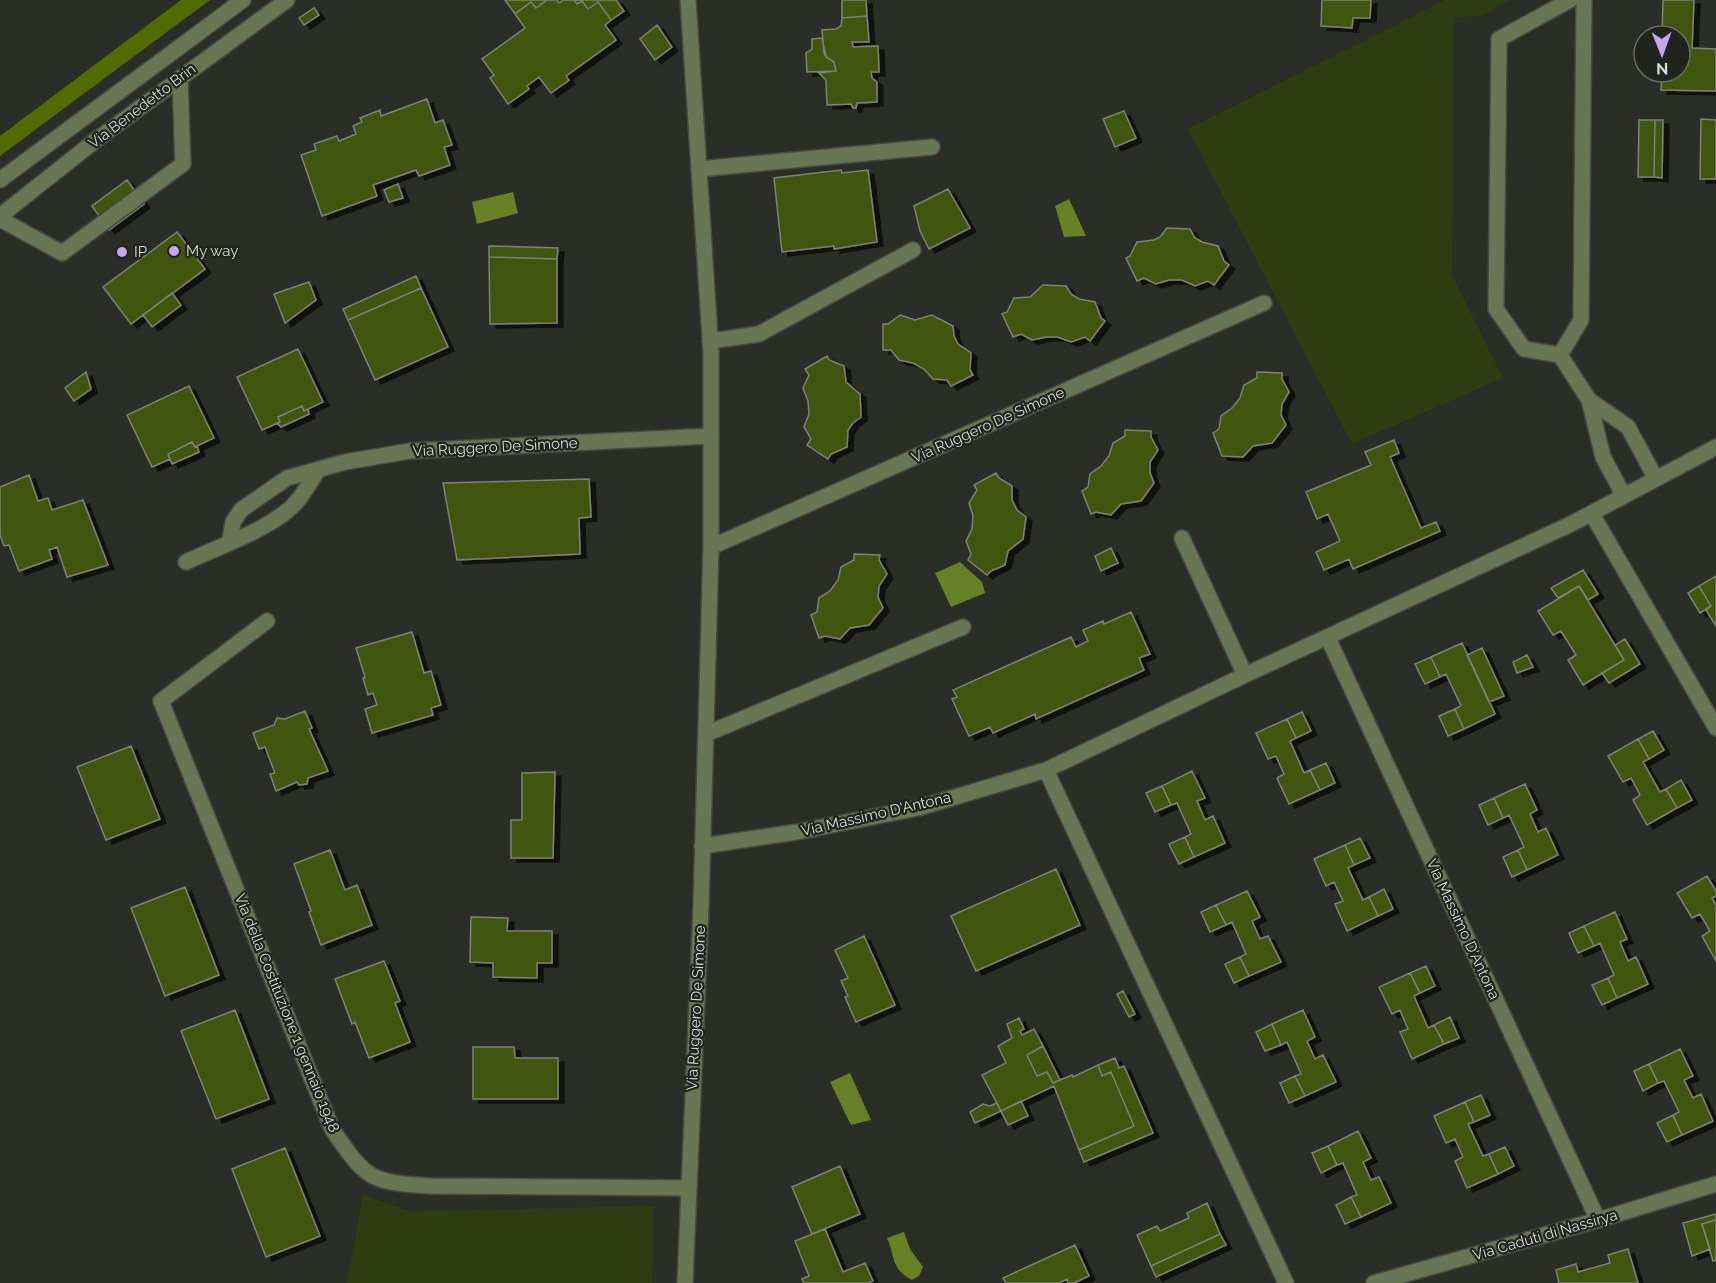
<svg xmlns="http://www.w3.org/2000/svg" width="1716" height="1283" font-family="Raleway,sans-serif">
<defs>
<filter id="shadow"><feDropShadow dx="6" dy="4" stdDeviation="0" flood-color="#0009"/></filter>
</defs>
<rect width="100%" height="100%" fill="#2b2d27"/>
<path fill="#2f3c11" d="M1445 0H1509L1483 16 1454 17 1452 275 1503 378 1352 444 1188 129Z
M363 1195 410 1211 654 1206 652 1283H347Z"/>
<path fill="#526b03" d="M181 0H210L0 156V136Z"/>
<path fill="#678226" d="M513 192 518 213 477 224 472 202Z
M1069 199 1086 236 1064 237 1055 206Z
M960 562 982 582 985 593 951 607 935 573Z
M850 1073 871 1120 851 1125 830 1082Z
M904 1232 910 1249 923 1267 919 1276 912 1280C890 1268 896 1258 887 1238Z"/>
<path fill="#41540b" stroke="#7e827a" stroke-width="1.5" filter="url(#shadow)" d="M505 0H547L536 8 531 2 515 14Z
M547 0H557L559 3 563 0H574L577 4 582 1 588 9 598 2 611 20 605 25 616 40 566 76 569 80 551 93 539 77 527 86 529 89 508 104 490 78 494 75 482 59 525 28 515 14 531 2 536 8Z
M574 0H616L624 11 611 20 598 2 588 9 582 1 577 4Z
M842 0H866L867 16 842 18Z
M1322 0H1371L1370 18H1353L1352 28 1321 26Z
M1663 0H1694L1692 48 1716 49V91L1661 90 1662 72H1680V36H1662Z
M314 8 319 15 304 25 299 18Z
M867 16 869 42H852L853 47 878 46 879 72H871L872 78 877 82V102L857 103 856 108H853L851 104 827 105 826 80 819 73 836 71 834 62 826 57 824 53 822 30 836 29 841 26 842 18Z
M657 25 672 47 655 60 640 39Z
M822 38 826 57 834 62 836 71 807 72 806 53 812 49V39Z
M427 99 435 123 443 120 452 145 444 147 450 165 419 176 416 170 373 185 377 196 322 216 301 155 316 150 314 144 337 136 339 141 356 134 353 126 362 122 360 118 380 110 381 116Z
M1124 111 1136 138 1115 147 1103 119Z
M1701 119 1716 120V179H1700Z
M1639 120H1655L1654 177H1638Z
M1655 120H1663L1662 178 1654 177Z
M841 170 842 173 868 170 877 242 834 249V246L782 252 774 178Z
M127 180 144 204 109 230 92 206Z
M398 184 403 198 389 202 384 190Z
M948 189 970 228 929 249 920 231 914 206Z
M1167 228 1190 229 1195 238 1202 242 1218 246 1224 261 1229 265 1214 285 1208 281 1195 286 1182 280H1169L1156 284 1144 278 1137 281 1126 258 1130 256 1137 242 1154 240 1160 237Z
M177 232 205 269 131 324 103 287Z
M489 246 558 248 557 259 489 257Z
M489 257 557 259V323L490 324Z
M416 276 421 288 348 320 343 309Z
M309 282 316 300 285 323 274 294Z
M1043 285 1066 286 1071 294 1079 299 1095 302 1101 318 1105 321 1090 341 1085 337 1071 342 1058 337H1046L1032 340 1021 334 1013 337 1002 314 1007 312 1014 298 1030 297Z
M421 288 448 347 375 380 348 320Z
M172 293 181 305 152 327 143 315Z
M900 315 915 320 932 315 953 326 954 336 958 344 971 353 970 370 973 375 951 386 947 380 933 379 924 369 913 363 899 360 891 350H883V324H888Z
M298 349 323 402 304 411 302 406 278 417 280 422 262 430 237 377Z
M827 356 829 360 844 366 846 382 860 394 861 417 853 423 848 430 847 447 831 454 828 459 807 445 811 439 804 427 809 414 808 401 803 388 809 375 805 369Z
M86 372 91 389 74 401 65 388Z
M1257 372 1282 373V379L1289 392 1282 404 1281 415 1286 425 1272 443 1253 446 1243 457 1222 456 1213 433 1219 429 1221 416 1232 408 1240 398 1244 385 1257 378Z
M189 386 214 438 195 447 192 442 168 454 170 459 152 467 127 415Z
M302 406 304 411 308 409 309 414 281 427 277 423 280 422 278 417Z
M1125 430 1151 431V437L1158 450 1150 462V473L1154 483 1141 501 1121 504 1111 515 1096 512 1091 514 1082 491 1088 487 1090 474 1101 466 1109 456 1113 443 1125 436Z
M1394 440 1399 453 1390 457 1421 528 1436 522 1440 531 1353 569 1349 559 1324 570 1316 552 1340 541 1328 514 1317 519 1306 492 1371 465 1365 452Z
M192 442 195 447 197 446 199 452 172 464 168 454Z
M996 473 999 478 1012 486V500L1017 510 1026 517 1023 539 1008 551 1005 565 991 571 987 575 968 560 971 554 966 541 972 529 973 516 969 503 977 490 974 485Z
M29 475 38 501 48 498 52 510 83 500 108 565 67 577 57 547 49 550 52 559 19 571 9 545 4 546 0 535V487Z
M589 479 591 517 579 518 580 554 457 560 443 483Z
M1111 548 1118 563 1101 571 1095 556Z
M854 554 880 555 879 560 887 574 879 586 878 597 883 608 869 625 850 628 840 639 825 636 819 638 811 615 817 612 819 598 830 591 838 580 841 567 854 560Z
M1583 570 1598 594 1588 600 1579 586 1558 598 1551 588Z
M1716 576V626L1706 610 1711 606 1699 586Z
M1579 586 1624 660 1583 685 1568 660 1576 655 1561 631 1553 635 1538 611Z
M1699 586 1711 606 1700 613 1688 593Z
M1131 612 1150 654 1139 658 1144 670 1036 719 1035 714 993 733 990 727 969 736 952 699 957 697 953 690 1071 637 1076 647 1088 641 1083 630 1103 621 1104 624Z
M412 632 424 673 431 671 441 705 431 708 433 715 372 733 365 709 377 705 373 693 368 695 363 678 365 677 356 648Z
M1625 639 1640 664 1609 683 1602 673 1624 660 1615 645Z
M1462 643 1495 714 1464 729 1455 709 1461 706 1446 674 1440 677 1431 657Z
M1482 648 1504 696 1489 702 1467 655Z
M1527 655 1533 667 1517 673 1513 662Z
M1431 657 1440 677 1425 684 1415 664Z
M1455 709 1464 729 1448 736 1439 716Z
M305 711 312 728 309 729 328 771 308 778 307 784 299 785 297 782 276 791 270 774 275 773 265 747 259 749 253 733 274 725 277 718 285 719Z
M1302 712 1311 731 1296 738 1287 719Z
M1287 719 1296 738 1290 741 1304 773 1310 770 1320 790 1289 804 1277 778 1284 774 1276 756 1268 759 1256 733Z
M1653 731 1664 750 1649 759 1638 739Z
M1638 739 1649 759 1643 762 1660 792 1666 789 1677 808 1647 825 1633 800 1640 795 1631 778 1623 782 1608 756Z
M131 746 160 819 106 840 77 767Z
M1326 763 1335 783 1320 790 1310 770Z
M1192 771 1205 798 1197 801 1205 820 1213 816 1225 843 1194 857 1185 837 1191 834 1177 803 1171 805 1162 786Z
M555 772 553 858H511V820H522V773Z
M1681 780 1692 800 1677 808 1666 789Z
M1525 784 1537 810 1530 814 1538 832 1546 828 1558 855 1527 870 1518 850 1524 847 1509 815 1503 818 1494 798Z
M1162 786 1171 805 1155 812 1146 793Z
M1494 798 1503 818 1488 825 1479 805Z
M1185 837 1194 857 1179 864 1169 844Z
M1360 838 1370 858 1354 865 1345 845Z
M1345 845 1354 865 1348 868 1363 900 1369 897 1378 916 1347 931 1335 904 1343 901 1334 882 1326 886 1314 859Z
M330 850 345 890 357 885 372 925 321 945 309 912 311 911 294 864Z
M1518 850 1527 870 1512 877 1503 857Z
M1056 869 1080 925 976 971 951 916Z
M1707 876 1716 891V896L1712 898 1716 905V961L1702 936 1710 931 1700 914 1692 918 1677 893Z
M185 887 219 975 165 996 131 908Z
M1384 889 1393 909 1378 916 1369 897Z
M1247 891 1260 917 1252 921 1260 939 1268 936 1281 962 1249 976 1240 957 1246 954 1232 922 1226 925 1216 905Z
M1216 905 1226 925 1210 932 1201 912Z
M1615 912 1627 939 1620 942 1628 961 1636 957 1648 984 1617 998 1608 978 1614 975 1600 943 1594 946 1584 926Z
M471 917 508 918 507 931H552V963H537V978L493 977V963L470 962Z
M1584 926 1594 946 1578 953 1569 933Z
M864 936 895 1005 856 1022 845 997 848 996 841 981 848 978 835 950Z
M1240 957 1249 976 1234 983 1225 964Z
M384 961 400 1001 395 1003 410 1042 369 1058 355 1022 352 1024 335 979Z
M1426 966 1435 986 1420 993 1410 973Z
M1410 973 1420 993 1414 996 1428 1028 1434 1025 1444 1044 1412 1059 1400 1032 1408 1029 1400 1010 1392 1014 1379 987Z
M1608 978 1617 998 1602 1005 1592 985Z
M1123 991 1135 1014 1129 1017 1117 994Z
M235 1010 269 1099 216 1119 181 1031Z
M1303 1010 1315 1037 1307 1041 1315 1059 1323 1055 1336 1082 1305 1096 1295 1076 1301 1074 1287 1042 1281 1045 1272 1024Z
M1450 1017 1459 1038 1444 1044 1434 1025Z
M1019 1018 1024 1029 1020 1031 1022 1035 1034 1029 1043 1046 1027 1055 1037 1076 1047 1072 1053 1083 1072 1075 1073 1077 1098 1065 1102 1076 1111 1072 1134 1126 1079 1150 1054 1086 1001 1111 982 1075 1006 1063 998 1046 1012 1038 1007 1024Z
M1272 1024 1281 1045 1265 1051 1256 1032Z
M1043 1046 1060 1080 1053 1083 1047 1072 1037 1076 1027 1055Z
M473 1047H514L515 1058H558V1099H473Z
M1680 1049 1693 1076 1684 1080 1693 1098 1701 1094 1713 1121 1682 1135 1673 1115 1679 1112 1664 1081 1658 1083 1649 1064Z
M1115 1058 1119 1068 1124 1066 1153 1133 1084 1162 1079 1150 1134 1126 1111 1072 1102 1076 1098 1065Z
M1649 1064 1658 1083 1643 1091 1634 1071Z
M1295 1076 1305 1096 1289 1103 1280 1083Z
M1481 1095 1490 1115 1474 1122 1465 1102Z
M1021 1101 1028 1116 1008 1125 1001 1111Z
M1465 1102 1474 1122 1468 1124 1483 1156 1489 1154 1498 1174 1467 1188 1455 1161 1463 1157 1455 1139 1446 1143 1434 1116Z
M997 1103 1001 1111 975 1123 970 1112 983 1104 990 1106Z
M1673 1115 1682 1135 1667 1142 1657 1123Z
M1358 1131 1371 1158 1363 1162 1371 1180 1379 1177 1391 1203 1361 1217 1351 1197 1357 1195 1343 1163 1337 1165 1328 1146Z
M1328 1146 1337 1165 1321 1173 1312 1153Z
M1505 1147 1514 1166 1498 1174 1489 1154Z
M285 1148 320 1236 266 1257 232 1169Z
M840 1166 860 1214 812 1234 792 1187Z
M1351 1197 1361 1217 1345 1224 1336 1205Z
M1207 1203 1220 1234 1151 1266 1137 1235 1157 1226 1160 1231 1189 1218 1187 1213Z
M1716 1214V1220L1702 1224 1710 1249 1692 1256 1683 1223Z
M1716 1220V1260L1713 1261 1702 1224Z
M825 1229 843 1272 865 1263 873 1281 867 1283H804L802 1279 809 1276 795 1241Z
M1220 1234 1226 1245 1156 1277 1151 1266Z
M1075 1245 1089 1276 1074 1283H1068L1067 1279 1059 1283H1006L1003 1278Z
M1628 1249 1638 1283H1559L1556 1270 1576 1264 1578 1272 1610 1263 1608 1255Z"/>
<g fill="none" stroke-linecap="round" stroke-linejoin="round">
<g stroke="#474943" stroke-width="18">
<path id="minor" d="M1570 0 1499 39 1496 309 1524 349 1560 355 1589 400 1603 457 1624 496
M699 169 932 147
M0 180 243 0
M0 216 96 140 287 0
M0 219 62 253 183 164 180 78
M710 341 759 334 913 250
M1560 355 1581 320 1584 0
M1589 400 1628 427 1656 479
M1592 514 1716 728
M1182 538 1245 675
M230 541 233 522 241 510 287 478 345 462 410 451 711 436
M711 547 1264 303
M186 562C220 546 258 534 287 511 300 501 309 484 318 470
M267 621 161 701 332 1129C367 1180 369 1182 431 1186L688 1188
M1328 638 1598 1220
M706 734 963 627
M1046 770 1286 1283
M702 846 797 832 918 808 1046 770 1245 675 1571 524 1716 447
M685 1283 701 906 711 547V353L688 0
M1374 1283 1598 1220 1716 1184"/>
</g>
<use href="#minor" stroke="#697653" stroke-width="15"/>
</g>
<g fill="#c7a6f0" stroke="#21241d" stroke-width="2">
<circle cx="174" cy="251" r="6"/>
<circle cx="122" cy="252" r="6"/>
</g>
<g text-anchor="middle" stroke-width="4.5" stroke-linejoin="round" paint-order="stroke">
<g font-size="15" fill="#d8dad6" stroke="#21241d">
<text transform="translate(142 106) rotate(-37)" y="5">Via Benedetto Brin</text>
<text transform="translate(988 425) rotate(-24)" y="5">Via Ruggero De Simone</text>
<text transform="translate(495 447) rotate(-3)" y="5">Via Ruggero De Simone</text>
<text transform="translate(876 814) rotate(-13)" y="5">Via Massimo D'Antona</text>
<text transform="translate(1463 929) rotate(65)" y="5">Via Massimo D'Antona</text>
<text transform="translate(696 1008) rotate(-87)" y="5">Via Ruggero De Simone</text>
<text transform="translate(287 1013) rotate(68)" y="5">Via della Costituzione 1 gennaio 1948</text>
<text transform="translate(1545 1235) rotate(-16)" y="5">Via Caduti di Nassirya</text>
</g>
<g font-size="15" fill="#d8dad6" stroke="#21241d" text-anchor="start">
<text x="186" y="256">My way</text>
<text x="134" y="257">IP</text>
</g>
</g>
<g transform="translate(1662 54) rotate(179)"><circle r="28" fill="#21241d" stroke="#6a6d67" stroke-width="1.5"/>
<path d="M0-4.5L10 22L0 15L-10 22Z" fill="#c7a6f0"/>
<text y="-9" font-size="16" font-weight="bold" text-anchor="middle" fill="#d8dad6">N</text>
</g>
</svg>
